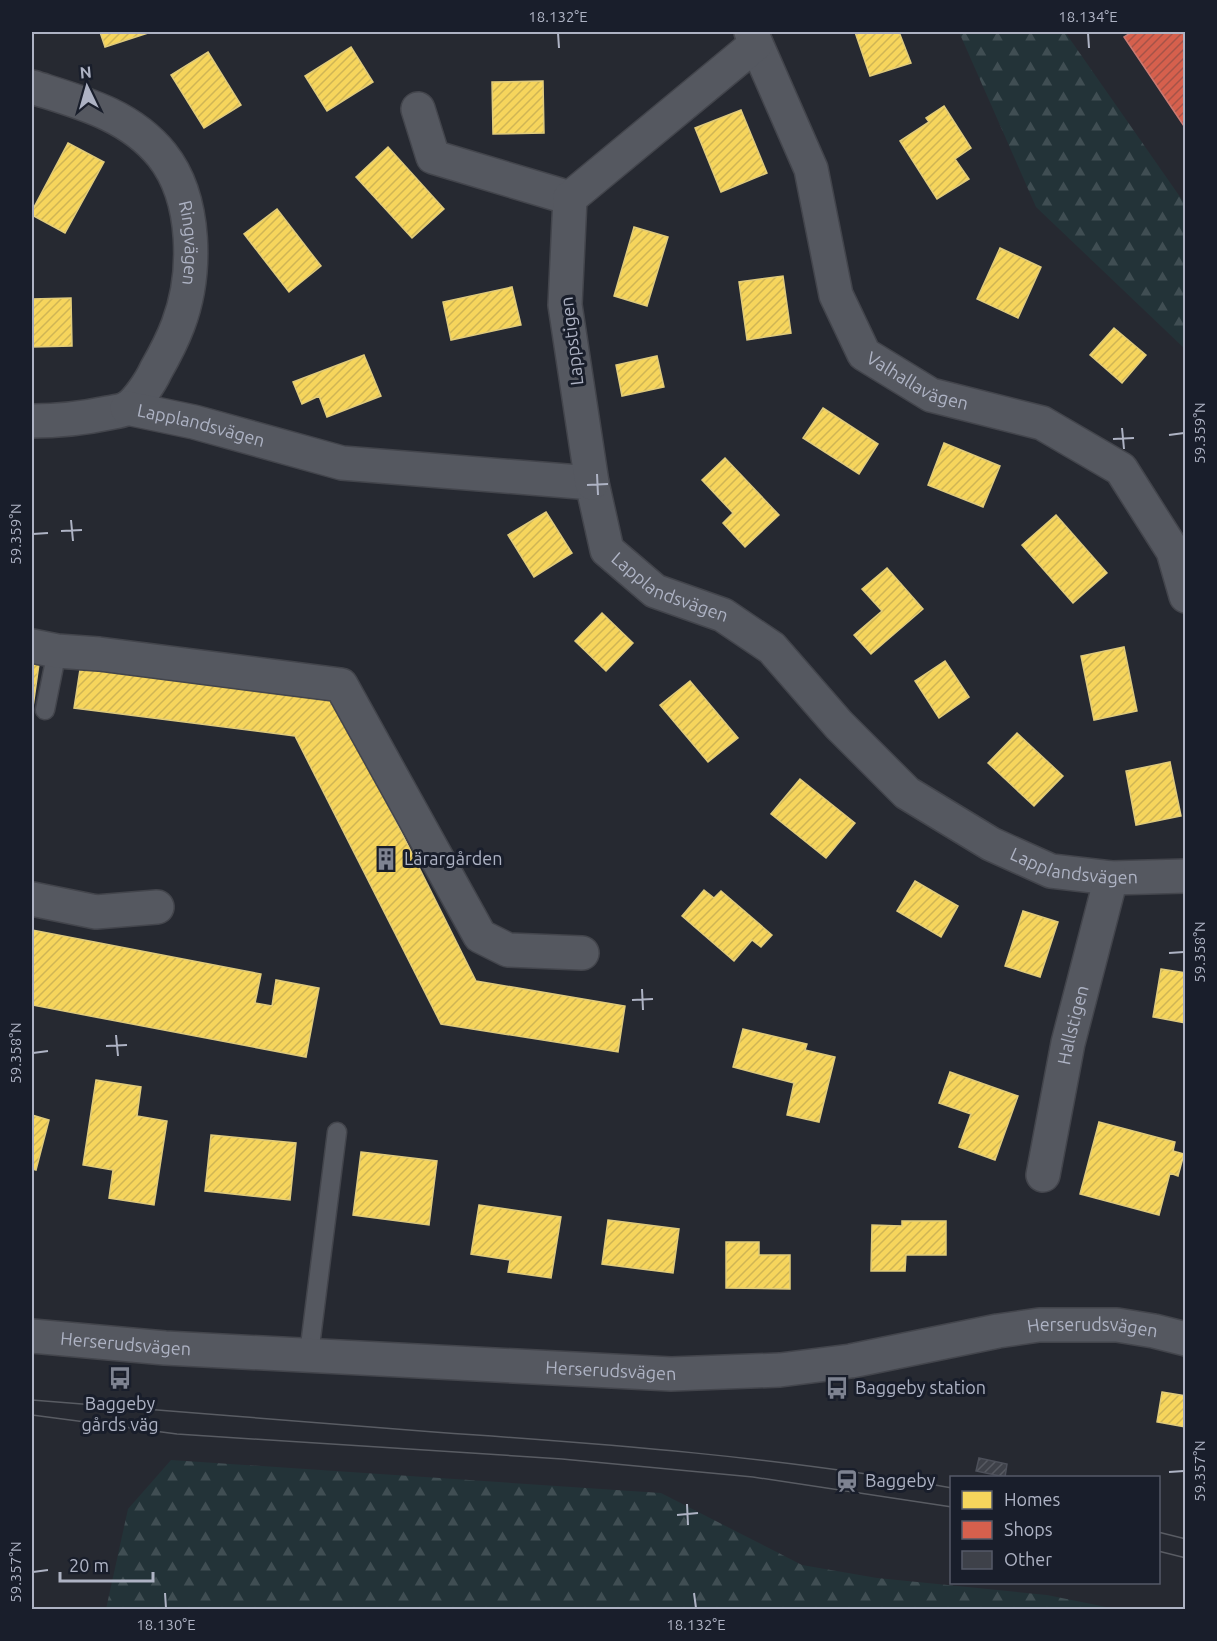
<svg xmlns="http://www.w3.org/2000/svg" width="1217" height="1641" font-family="Ubuntu,sans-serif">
<defs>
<pattern id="forest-firs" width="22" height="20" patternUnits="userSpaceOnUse" patternTransform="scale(1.5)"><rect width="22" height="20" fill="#233338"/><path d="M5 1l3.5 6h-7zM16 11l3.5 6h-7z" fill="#404e53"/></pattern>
<pattern id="homes-hatch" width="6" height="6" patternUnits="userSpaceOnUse" patternTransform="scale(1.5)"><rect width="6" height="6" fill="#f6d55c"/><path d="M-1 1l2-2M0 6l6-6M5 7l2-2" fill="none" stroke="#cfb555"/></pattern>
<pattern id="shops-hatch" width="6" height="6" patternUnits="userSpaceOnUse" patternTransform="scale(1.5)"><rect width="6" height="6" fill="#d6604d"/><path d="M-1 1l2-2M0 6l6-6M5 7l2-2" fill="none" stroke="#a55348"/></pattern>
<pattern id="building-hatch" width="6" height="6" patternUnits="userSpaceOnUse" patternTransform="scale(1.5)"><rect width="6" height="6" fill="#3e4149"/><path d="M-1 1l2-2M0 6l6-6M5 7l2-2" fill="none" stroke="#575a62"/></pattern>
</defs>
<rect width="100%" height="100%" fill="#262931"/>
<path fill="url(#forest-firs)" d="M959 32H1065L1185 204V349L1036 207Z
M171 1460 661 1493 802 1565 877 1578 1047 1595 1116 1609H106L128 1509Z"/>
<path fill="url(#homes-hatch)" stroke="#e0cb7b" stroke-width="1.5" d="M100 32H151L105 47Z
M855 32H899L911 63 870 76Z
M351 47 373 82 327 111 305 76Z
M208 52 241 105 204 128 171 75Z
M543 81 544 133 493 134 492 82Z
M944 106 971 148 955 159 969 179 937 199 900 141 929 122 926 118Z
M741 110 767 173 721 192 695 128Z
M68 143 104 162 65 233 32 215V211Z
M388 147 444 209 412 238 356 177Z
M277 209 321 266 289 292 244 234Z
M634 227 668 237 647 306 614 296Z
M1000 248 1041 267 1018 318 977 299Z
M783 276 791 333 747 340 739 282Z
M512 287 521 325 451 340 443 302Z
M71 298 72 346 32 347V299Z
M1114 328 1146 355 1122 383 1090 355Z
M364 355 381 396 327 417 319 396 302 404 293 382Z
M657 356 664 387 622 396 616 365Z
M823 408 878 444 859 474 803 438Z
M944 443 1000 466 983 507 928 485Z
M725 458 779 515 745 547 723 523 733 513 702 480Z
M546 512 572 553 534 577 508 535Z
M1056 515 1107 573 1073 603 1022 545Z
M887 568 923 609 871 654 854 635 882 611 862 589Z
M602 613 633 643 606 671 575 641Z
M1124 647 1137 711 1094 720 1081 656Z
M945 661 969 697 939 718 915 681Z
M32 663 39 664 32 714Z
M81 663 332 694 476 981 625 1006 618 1052 441 1024 295 736 74 708Z
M690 681 738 738 708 762 660 705Z
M1017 733 1063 776 1034 806 988 763Z
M1170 762 1181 816 1136 825 1126 771Z
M800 779 855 823 826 858 771 814Z
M915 881 958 906 941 937 897 911Z
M704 890 714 898 721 891 772 935 761 947 752 940 734 961 682 916Z
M1023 911 1058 922 1040 977 1005 966Z
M32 930 261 974 255 1003 272 1006 276 980 319 988 306 1057 32 1005Z
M1161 969 1186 973V1023L1153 1017Z
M743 1029 807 1044 805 1050 835 1057 819 1122 787 1115 794 1083 733 1067Z
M950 1072 1018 1096 995 1160 959 1147 971 1114 939 1103Z
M96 1080 141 1087 137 1116 167 1121 154 1205 109 1198 113 1170 83 1165Z
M32 1115 49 1120 36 1170 32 1169Z
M1099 1122 1175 1142 1173 1151 1184 1154 1178 1176 1170 1173 1159 1215 1080 1194Z
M211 1135 296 1143 290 1200 205 1191Z
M361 1152 437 1161 429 1225 353 1215Z
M479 1205 561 1217 551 1278 508 1272 510 1260 471 1254Z
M608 1220 679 1229 673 1273 602 1264Z
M902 1221H946V1255H906L905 1271H871L872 1225 902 1226Z
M726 1242H759V1255H790V1289L726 1288Z
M1162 1392 1186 1396V1427L1157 1422Z"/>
<path fill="url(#shops-hatch)" stroke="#ca7971" stroke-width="1.5" d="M1132 32H1186V129L1124 37Z"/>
<path fill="url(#building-hatch)" stroke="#4d505a" stroke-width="1.5" d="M979 1458 1007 1464 1005 1477 976 1471Z"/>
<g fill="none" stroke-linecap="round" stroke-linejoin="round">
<g stroke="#43454c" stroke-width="21">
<path id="service" d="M45 710 57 651
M309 1354 337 1132"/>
</g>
<g stroke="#43454c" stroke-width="36">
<g id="minor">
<path id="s1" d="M751 32 811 169 836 295 864 354 931 395 1042 423 1121 469 1173 551 1186 596"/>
<path id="s2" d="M32 87C79 102 129 114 162 155 197 199 197 275 178 325 172 341 164 356 156 370 151 381 137 403 126 409 121 411 113 412 108 413 80 419 60 421 32 421"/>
<path d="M418 109 433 157 570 198"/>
<path id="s3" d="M127 408 194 422 342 463 592 483 607 550 655 591 723 615 772 648 839 725 907 793 991 844 1051 871 1111 878 1186 876"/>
<path d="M592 483 565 305 570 198 756 44"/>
<path d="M32 646 57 651 99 654 341 685 480 936 508 950 582 953"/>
<path d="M32 899 96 912 157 907"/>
<path id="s4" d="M1043 1175 1068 1043 1111 878"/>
<path id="s5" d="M32 1336 165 1348 671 1374 780 1370 851 1361 998 1331 1039 1325H1117L1154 1331 1186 1339"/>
</g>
</g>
<use href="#service" stroke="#555860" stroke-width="18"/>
<use href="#minor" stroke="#555860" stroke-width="33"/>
<path stroke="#595c63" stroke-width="1.5" d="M32 1400C166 1410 300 1422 434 1432 607 1444 781 1457 952 1488
M32 1415 177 1434 562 1459 753 1477 952 1507
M1158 1532 1186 1539
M1158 1551 1186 1558"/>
</g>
<path fill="none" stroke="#aeb3c4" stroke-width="2" d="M558 33 559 48M1088 33 1089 48M1122 428 1124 449M1169 435 1184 433M1113 439 1134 438M597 474 598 495M587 485 608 484M71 520 73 541M61 531 82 530M33 534 48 533M1169 953 1184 952M642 989 643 1010M632 1000 653 999M116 1035 118 1056M106 1046 127 1045M33 1053 48 1051M1169 1472 1184 1471M687 1504 688 1525M677 1515 698 1513M33 1572 48 1570M165 1593 166 1608M694 1593 696 1608"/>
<defs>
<g id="building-bare" transform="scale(1.8)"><path d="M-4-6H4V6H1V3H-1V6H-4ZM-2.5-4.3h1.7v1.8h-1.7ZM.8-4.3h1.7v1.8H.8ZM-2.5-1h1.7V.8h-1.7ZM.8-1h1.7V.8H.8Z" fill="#7e8391" stroke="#191e2b" stroke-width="2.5" paint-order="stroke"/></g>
<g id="bus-bare" transform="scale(1.8)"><path d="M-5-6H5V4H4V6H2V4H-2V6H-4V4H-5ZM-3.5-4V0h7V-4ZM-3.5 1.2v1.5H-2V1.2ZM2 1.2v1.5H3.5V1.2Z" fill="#7e8391" stroke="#191e2b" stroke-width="2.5" paint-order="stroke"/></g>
<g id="station-bare" transform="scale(1.8)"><path d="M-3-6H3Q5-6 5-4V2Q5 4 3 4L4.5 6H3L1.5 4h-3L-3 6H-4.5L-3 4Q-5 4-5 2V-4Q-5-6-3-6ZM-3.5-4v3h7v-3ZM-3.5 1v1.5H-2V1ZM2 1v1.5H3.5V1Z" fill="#7e8391" stroke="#191e2b" stroke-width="2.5" paint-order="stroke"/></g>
</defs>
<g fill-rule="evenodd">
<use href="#building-bare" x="386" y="859"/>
<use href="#bus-bare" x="120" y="1378"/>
<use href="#bus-bare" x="837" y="1388"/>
<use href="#station-bare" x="847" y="1481"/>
</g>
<g text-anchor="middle" stroke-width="6" stroke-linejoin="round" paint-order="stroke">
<g font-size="18" fill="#aeb3c4" stroke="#191e2b">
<text dy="6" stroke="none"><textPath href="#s2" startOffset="243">Ringvägen</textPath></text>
<text transform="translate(572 341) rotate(-97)" y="6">Lappstigen</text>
<text dy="6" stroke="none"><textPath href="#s1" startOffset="404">Valhallavägen</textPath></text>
<text dy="6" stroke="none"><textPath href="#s3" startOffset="76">Lapplandsvägen</textPath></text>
<text dy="6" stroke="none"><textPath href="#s3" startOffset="616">Lapplandsvägen</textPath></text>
<text dy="6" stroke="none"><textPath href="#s3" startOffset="1120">Lapplandsvägen</textPath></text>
<text dy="6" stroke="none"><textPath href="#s4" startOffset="153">Hallstigen</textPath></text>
<text dy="6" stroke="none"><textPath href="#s5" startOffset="1066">Herserudsvägen</textPath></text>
<text dy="6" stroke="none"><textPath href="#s5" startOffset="94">Herserudsvägen</textPath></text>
<text dy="6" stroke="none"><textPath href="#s5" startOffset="580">Herserudsvägen</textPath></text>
</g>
<g font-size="18" fill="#aeb3c4" stroke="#191e2b" text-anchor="start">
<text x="404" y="865">Lärargården</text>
<text x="855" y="1394">Baggeby station</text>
<text x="120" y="1410" text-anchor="middle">Baggeby<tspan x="120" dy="21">gårds väg</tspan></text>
<text x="865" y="1487">Baggeby</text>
</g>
</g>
<rect width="1217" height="1641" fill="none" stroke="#191e2b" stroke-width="66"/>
<rect x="950" y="1476" width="210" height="108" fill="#191e2b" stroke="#555a68" stroke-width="1.5"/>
<rect x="962" y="1491" width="30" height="18" fill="#f6d55c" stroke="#555a68" stroke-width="1.5"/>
<text x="1004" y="1506" font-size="18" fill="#aeb3c4">Homes</text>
<rect x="962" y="1521" width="30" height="18" fill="#d6604d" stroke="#555a68" stroke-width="1.5"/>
<text x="1004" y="1536" font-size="18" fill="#aeb3c4">Shops</text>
<rect x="962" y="1551" width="30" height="18" fill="#3e4149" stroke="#555a68" stroke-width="1.5"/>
<text x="1004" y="1566" font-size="18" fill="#aeb3c4">Other</text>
<g transform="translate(87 87) rotate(355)" stroke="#191e2b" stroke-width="4.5" paint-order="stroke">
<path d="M0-4.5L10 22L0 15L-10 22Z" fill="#aeb3c4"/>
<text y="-9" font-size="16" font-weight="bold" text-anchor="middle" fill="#aeb3c4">N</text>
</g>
<path d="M60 1572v9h93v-9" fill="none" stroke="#aeb3c4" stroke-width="3"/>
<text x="69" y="1572" font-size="18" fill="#aeb3c4" stroke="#191e2b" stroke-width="4.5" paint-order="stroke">20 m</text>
<rect x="33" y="33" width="1151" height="1575" fill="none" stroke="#aeb3c4" stroke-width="2"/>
<g font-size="15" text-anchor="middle" fill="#aeb3c4">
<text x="558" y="22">18.132°E</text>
<text x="1088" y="22">18.134°E</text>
<text transform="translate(1200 433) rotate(-90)" y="5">59.359°N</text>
<text transform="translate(16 534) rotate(-90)" y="5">59.359°N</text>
<text transform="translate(1200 952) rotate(-90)" y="5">59.358°N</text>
<text transform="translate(16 1053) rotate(-90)" y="5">59.358°N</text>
<text transform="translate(1200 1471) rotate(-90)" y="5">59.357°N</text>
<text transform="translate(16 1572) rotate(-90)" y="5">59.357°N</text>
<text x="166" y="1630">18.130°E</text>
<text x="696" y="1630">18.132°E</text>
</g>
</svg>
